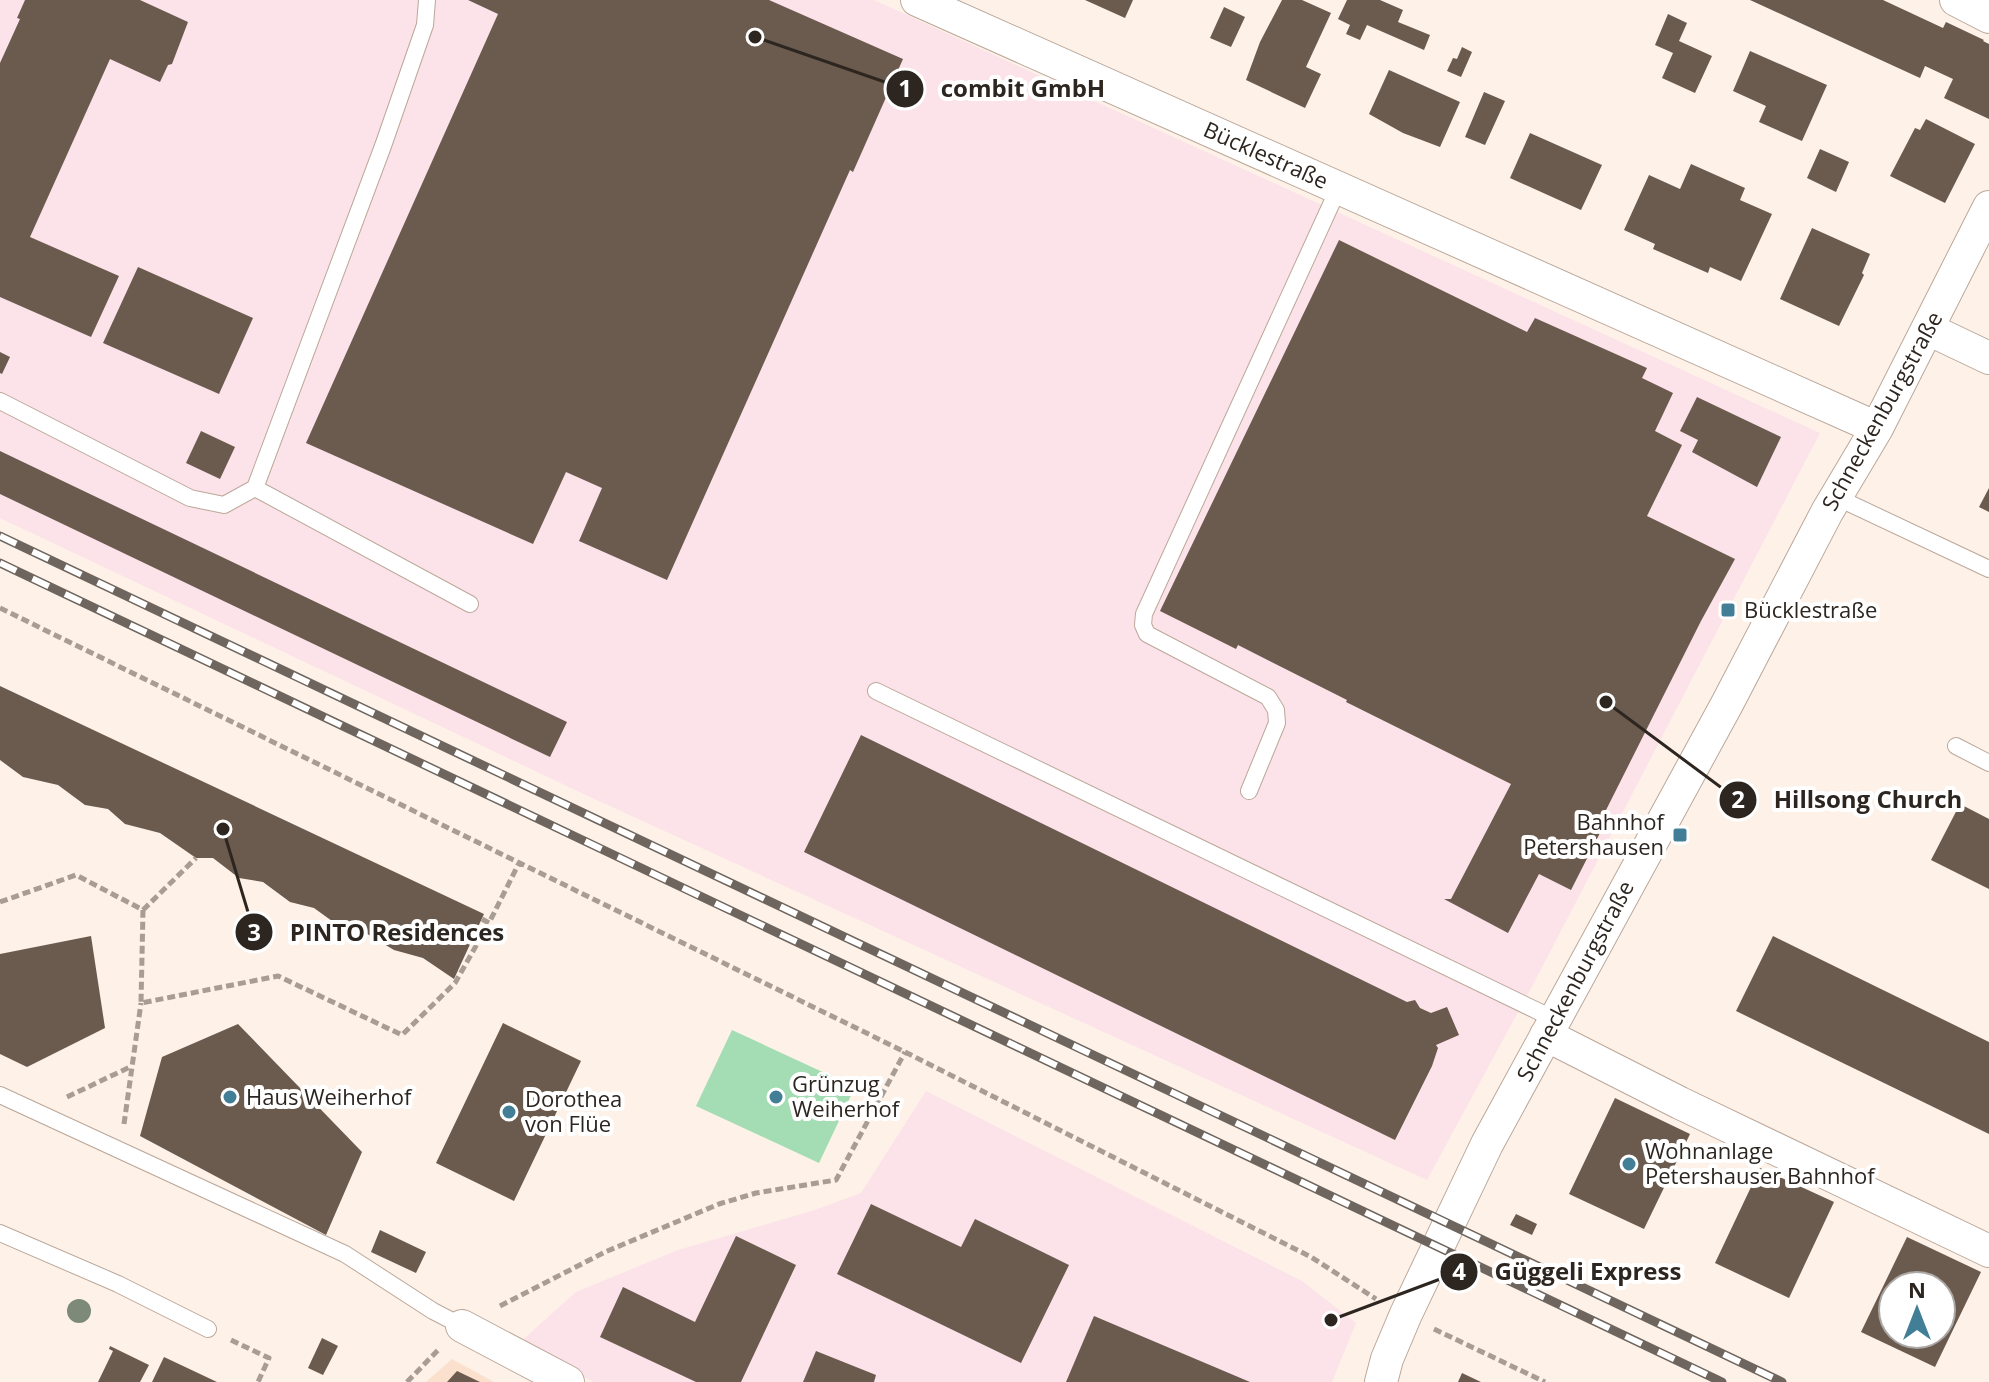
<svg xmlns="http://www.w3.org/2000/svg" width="1989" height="1382" font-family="'Open Sans',sans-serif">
<rect width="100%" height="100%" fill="#fdf1e8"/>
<path fill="#fce2e9" d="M0 0H874L1820 433 1538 975 1427 1180 588 796 0 518Z
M926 1091 1302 1281 1356 1323 1332 1382H594L518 1344 576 1292 678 1250 815 1210 861 1193Z"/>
<path fill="#fbe1cd" d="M452 1359 494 1382H426Z"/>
<path fill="#a4ddb3" d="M732 1030 855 1087 819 1163 696 1106Z"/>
<path fill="#6b5a4e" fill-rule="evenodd" d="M25 0H140L188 22 172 64 168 65 160 82 110 59 30 237 119 276 91 337 0 297V63L20 19 17 18Z
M468 0H769L903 59 853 172 850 170 667 580 579 541 602 488 566 472 533 544 306 443 498 14Z
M1085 0H1133L1125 18Z
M1282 0H1302L1331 13 1306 67 1321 74 1305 108 1246 80 1260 42Z
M1347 0H1380L1403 10 1398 22 1430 35 1424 50 1367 25 1360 40 1346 34 1350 25 1338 19Z
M1750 0H1883L1943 28 1946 22 1984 40 1983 41 1989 44V119L1944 98 1953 79 1925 66 1920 78Z
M1224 7 1245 17 1231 47 1210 38Z
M1668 14 1687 23 1679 41 1712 56 1695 93 1662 78 1673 53 1655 45Z
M1462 47 1472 52 1461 77 1447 71 1453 58 1457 59Z
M1750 51 1827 85 1802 141 1759 122 1766 106 1733 91Z
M1389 70 1460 102 1440 147 1403 133 1369 114Z
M1484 92 1505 101 1485 145 1465 137Z
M1926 119 1975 144 1945 203 1890 176 1915 128 1920 130Z
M1530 133 1602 165 1581 210 1510 178Z
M1820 149 1849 162 1836 192 1807 178Z
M1691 164 1745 188 1740 200 1772 214 1741 281 1710 267 1708 273 1653 249 1655 244 1624 230 1649 175 1680 189Z
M1812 228 1870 254 1862 273 1864 275 1839 326 1780 299Z
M1339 240 1527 332 1535 318 1647 368 1642 378 1673 393 1655 431 1682 445 1647 516 1735 559 1701 621 1598 826 1602 829 1571 890 1539 874 1508 933 1444 899H1451L1511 784 1346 702 1347 700 1238 645 1236 649 1160 611Z
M138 267 253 318 219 394 103 343Z
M0 352 10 357 2 374 0 373Z
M1697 397 1781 437 1757 487 1692 452 1698 440 1680 431Z
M201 431 235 447 220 479 186 463Z
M0 451 567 722 550 757 0 494Z
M1989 488V512L1979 507Z
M0 686 484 914 454 979 423 958 394 950 364 932 332 921 314 908 290 902 263 882 239 878 213 858H196L160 833 125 824 108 809 85 805 58 785 23 777 0 760Z
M861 735 1407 1002 1415 1000 1420 1008 1431 1013 1447 1007 1459 1035 1436 1045 1438 1048 1432 1066 1395 1140 804 852Z
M1960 804 1989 819V889L1931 860Z
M91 936 105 1028 27 1067 0 1054V954Z
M1773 936 1989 1042V1134L1736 1011Z
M503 1023 581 1061 514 1201 436 1163Z
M238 1024 362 1152 326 1235 140 1136 162 1057Z
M1615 1098 1690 1134 1644 1229 1569 1194Z
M1760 1168 1834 1202 1789 1298 1715 1263Z
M871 1204 961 1247 975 1219 1069 1265 1021 1363 837 1274Z
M1516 1214 1537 1224 1532 1235 1510 1225Z
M380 1230 426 1252 416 1273 371 1252Z
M736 1236 796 1265 741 1382H696L600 1337 623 1287 695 1322Z
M1907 1237 1981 1272 1935 1367 1861 1332ZM1893 1286H1941V1334H1893Z
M1094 1316 1250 1382H1066Z
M322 1338 338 1346 323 1375 308 1368Z
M110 1346 149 1365 140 1382H98L113 1351 109 1349Z
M816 1351 876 1375 874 1382H803Z
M164 1357 217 1382H152Z
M457 1371 480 1382H447Z
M1462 1373 1481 1382H1458Z"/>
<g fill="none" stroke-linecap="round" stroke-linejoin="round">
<g stroke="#bba89a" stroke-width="18">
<path id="lane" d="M427 0 425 25 383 146 255 488 470 604
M0 401 190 498 224 505 255 488
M1836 497 1989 569
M876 691 1554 1019
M1956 746 1989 763
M1249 791 1277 723 1276 710 1268 697 1147 634 1143 625 1144 614 1339 187
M0 1095 345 1254 433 1311 462 1326
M0 1233 118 1284 208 1329"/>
</g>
<g stroke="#bba89a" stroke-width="34">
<path id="street" d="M917 0 1877 428
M1956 0 1989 17
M1928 329 1989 358
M1546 1035 1680 1103 1989 1251
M462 1326 568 1382
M1381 1382 1387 1359 1406 1314 1487 1144 1727 704 1827 512 1877 428 1989 207"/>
</g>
<path stroke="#a79d95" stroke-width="5" stroke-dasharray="8 4" stroke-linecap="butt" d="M0 608 905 1052 1311 1257 1376 1299
M0 902 76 875 143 910 141 1003 278 976 402 1035 455 983 489 923
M143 910 196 858
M482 919 489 923 519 863
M67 1097 132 1066
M124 1124 141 1003
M500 1306 605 1252 719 1204 756 1193 836 1180 905 1052
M1434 1329 1545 1382
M231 1340 269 1358 258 1382
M407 1382 440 1348"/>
<use href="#lane" stroke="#fff" stroke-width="16"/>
<use href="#street" stroke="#fff" stroke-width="32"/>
<g stroke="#6d655e" stroke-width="9">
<path id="rail" d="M0 536 1782 1382
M0 563 1722 1382"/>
</g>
<use href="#rail" stroke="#fff" stroke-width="6" stroke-dasharray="18" stroke-linecap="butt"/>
</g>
<circle fill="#7d8a7a" cx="79" cy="1311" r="12"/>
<g fill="#427f96" stroke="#fff" stroke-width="3">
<rect x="1720" y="602" width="16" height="16" rx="4"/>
<rect x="1672" y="827" width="16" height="16" rx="4"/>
<circle cx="230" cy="1097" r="8"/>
<circle cx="776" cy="1097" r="8"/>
<circle cx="509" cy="1112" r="8"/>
<circle cx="1629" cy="1164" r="8"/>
</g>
<g text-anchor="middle" stroke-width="8" stroke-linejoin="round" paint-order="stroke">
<g font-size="22" fill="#2d2620" stroke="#fff">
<text transform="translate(1266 155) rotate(24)" y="8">Bücklestraße</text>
<text transform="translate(1882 411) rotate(-61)" y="8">Schneckenburgstraße</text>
<text transform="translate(1575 981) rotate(-62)" y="8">Schneckenburgstraße</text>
</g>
<g font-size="22" fill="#2d2620" stroke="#fff" text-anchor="start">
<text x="1744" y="618">Bücklestraße</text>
<text x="1664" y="830" text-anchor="end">Bahnhof<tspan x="1664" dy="25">Petershausen</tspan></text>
<text x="792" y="1092">Grünzug<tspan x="792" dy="25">Weiherhof</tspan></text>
<text x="246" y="1105">Haus Weiherhof</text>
<text x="525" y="1107">Dorothea<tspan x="525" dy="25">von Flüe</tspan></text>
<text x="1645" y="1159">Wohnanlage<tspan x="1645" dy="25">Petershauser Bahnhof</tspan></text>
</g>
</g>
<path fill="none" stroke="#2d2620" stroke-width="3" d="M755 37L905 89M1606 702L1738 800M223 829L254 932M1331 1320L1459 1272"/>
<g fill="#2d2620" stroke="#fff" stroke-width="3">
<circle cx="755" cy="37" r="8"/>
<circle cx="1606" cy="702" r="8"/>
<circle cx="223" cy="829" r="8"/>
<circle cx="1331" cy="1320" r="8"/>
<circle cx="905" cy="89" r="20"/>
<circle cx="1738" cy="800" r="20"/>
<circle cx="254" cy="932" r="20"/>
<circle cx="1459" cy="1272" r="20"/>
</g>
<g font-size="24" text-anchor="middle" font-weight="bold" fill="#fff">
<text x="905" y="97">1</text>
<text x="1738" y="808">2</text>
<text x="254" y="941">3</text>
<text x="1459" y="1280">4</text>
</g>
<g font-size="24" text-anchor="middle" font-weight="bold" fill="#2d2620" stroke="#fff" stroke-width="8" stroke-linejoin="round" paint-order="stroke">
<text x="1023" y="97">combit GmbH</text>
<text x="1868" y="808">Hillsong Church</text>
<text x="397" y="941">PINTO Residences</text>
<text x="1588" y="1280">Güggeli Express</text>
</g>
<g transform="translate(1917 1310)"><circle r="38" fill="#ffffff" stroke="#aba8a6" stroke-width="2"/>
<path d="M0-6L14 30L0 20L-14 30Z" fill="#427f96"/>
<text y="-12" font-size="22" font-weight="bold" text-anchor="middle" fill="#2d2620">N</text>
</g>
</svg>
